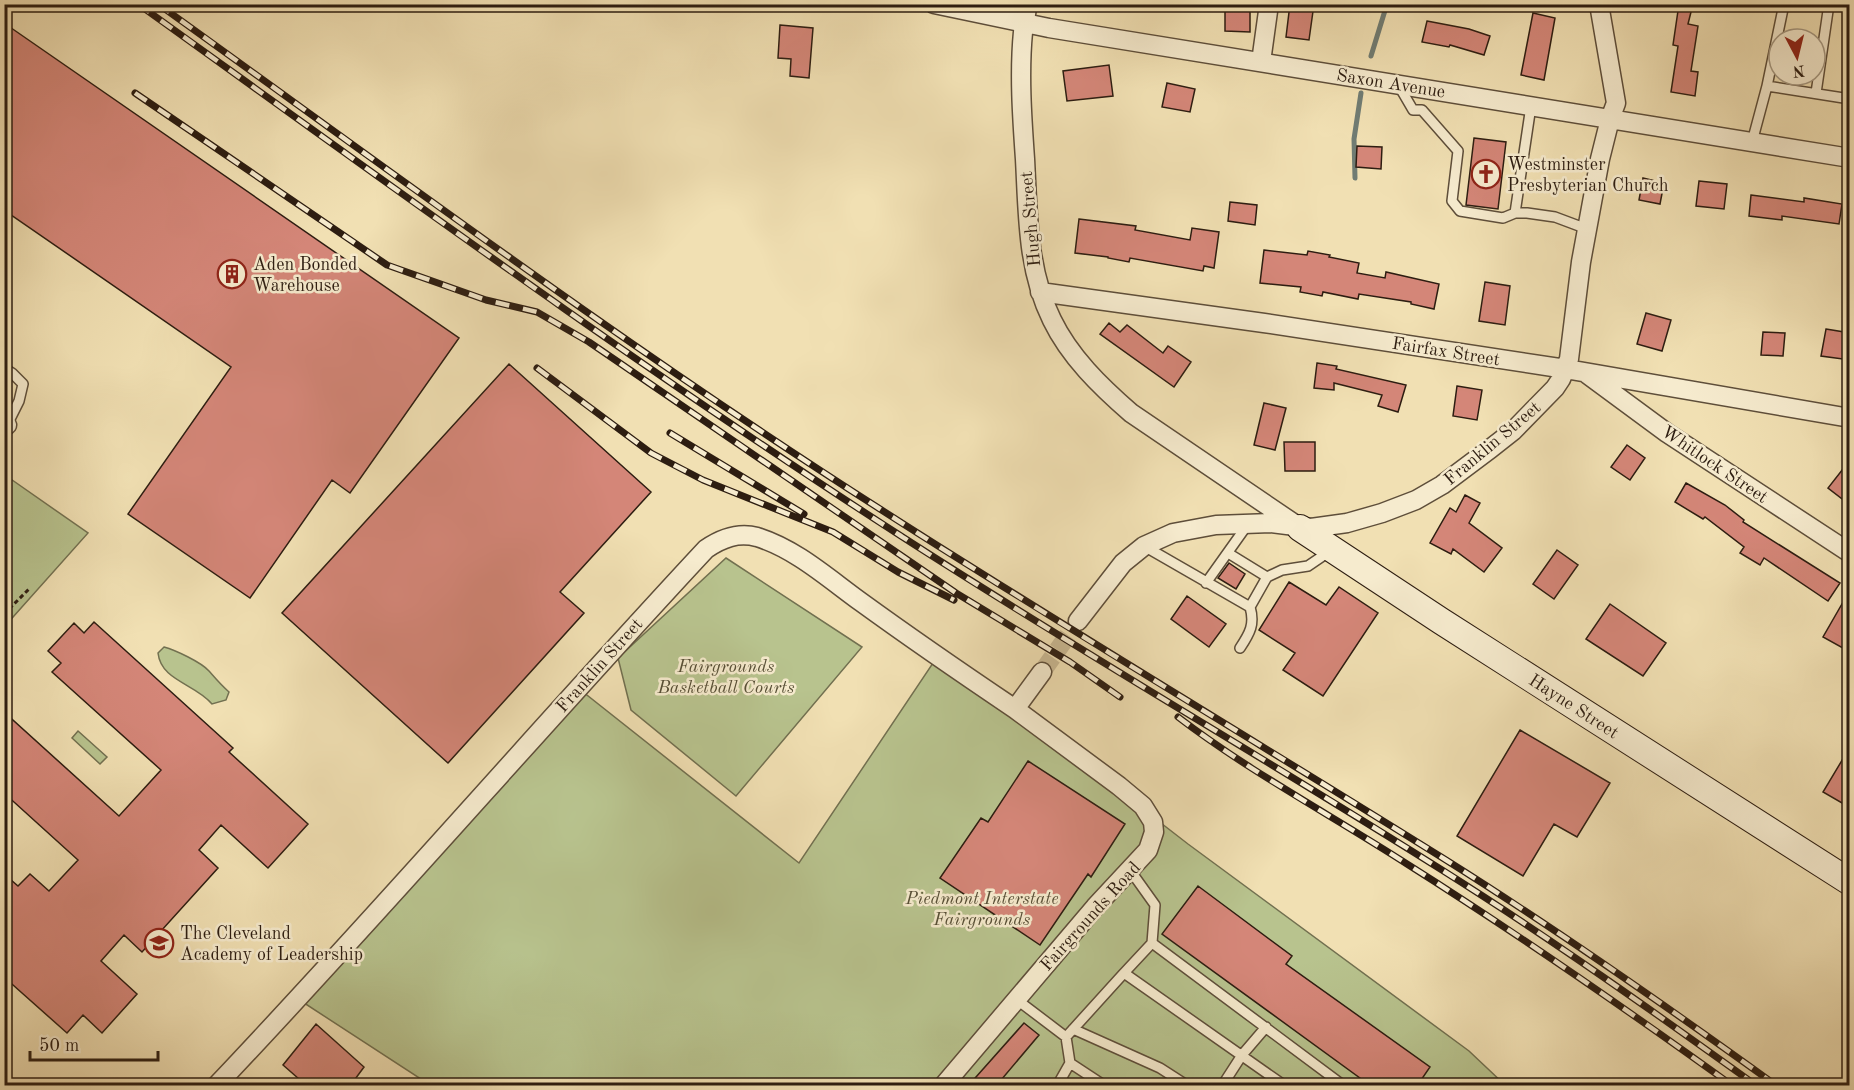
<svg xmlns="http://www.w3.org/2000/svg" width="1854" height="1090" font-family="'Old Standard TT',serif">
<rect width="100%" height="100%" fill="#f1e0b3"/>
<filter id="stains"><feTurbulence type="fractalNoise" baseFrequency=".00333" numOctaves="4"/><feColorMatrix values="0 0 0 0 .2 0 0 0 0 .09 0 0 0 0 .02 0 0 0 .5 -.17"/></filter>
<radialGradient id="worn" r=".72"><stop offset=".6" stop-color="#630" stop-opacity="0"/><stop offset="1" stop-color="#630" stop-opacity=".3"/></radialGradient>
<path fill="#b8c38e" stroke="#727050" stroke-width="1.5" d="M5 475 88 533 5 626Z
M726 558 862 647 736 796 631 710 618 658Z
M164 647C175 650 201 662 209 671 216 679 221 685 229 692L226 700 212 704C196 684 161 681 158 653Z
M937 657 1015 710 1188 844 1469 1051 1505 1085H430L298 999 578 688 799 863Z
M78 731 107 757 100 764 72 738Z"/>
<g fill="none" stroke-linecap="round" stroke-linejoin="round">
<path stroke="#707c73" stroke-width="5" d="M1371 56 1387 4
M1355 178 1354 139 1361 93"/>
</g>
<path fill="#d48678" stroke="#2d1d11" stroke-width="1.5" d="M1290 4H1314L1309 40 1286 37Z
M1679 4H1693L1688 24 1698 26 1691 71 1698 72 1695 96 1671 92 1678 46 1673 45Z
M1225 6H1250V32L1225 31Z
M1533 13 1555 18 1544 80 1521 75Z
M1427 21 1469 29 1490 36 1484 55 1450 45 1449 47 1422 42Z
M4 23 459 338 350 493 332 480 250 598 128 514 231 367 4 210Z
M780 25 813 28 809 78 790 76 791 59 778 58Z
M1109 65 1113 96 1067 101 1063 71Z
M1167 83 1195 89 1190 112 1162 107Z
M1474 138 1506 142 1498 209 1466 205Z
M1357 146 1382 147 1381 169 1356 167Z
M1643 178 1664 183 1660 204 1639 200Z
M1699 181 1727 184 1724 209 1696 206Z
M1751 195 1804 202V198L1842 204 1839 224 1782 216V220L1749 216Z
M1230 202 1257 205 1255 225 1228 221Z
M1079 219 1136 226 1135 230 1190 240 1192 228 1219 232 1214 268 1204 266 1203 271 1130 258 1129 262 1108 258V257L1075 253Z
M1264 250 1307 255 1308 251 1330 255 1329 257 1359 263 1357 273 1385 278 1386 272 1439 284 1434 309 1411 304V302L1359 294 1358 299 1323 292 1322 296 1300 292 1301 287 1260 283Z
M1485 282 1510 286 1505 325 1479 321Z
M1646 313 1671 320 1662 351 1637 344Z
M1109 323 1120 332 1127 325 1163 353 1168 346 1191 362 1174 387 1100 334Z
M1826 329 1850 333V360L1821 356Z
M1763 332 1785 333 1783 356 1761 355Z
M1317 363 1337 366 1336 369 1406 385 1398 412 1378 406 1382 395 1334 383V390L1314 388Z
M509 364 651 492 560 592 584 613 448 763 282 613Z
M1457 386 1482 390 1477 420 1453 416Z
M1264 403 1286 408 1275 450 1254 445Z
M1284 442H1315V471H1285Z
M1627 445 1645 458 1630 480 1611 467Z
M1850 460V505L1828 488Z
M1686 483 1725 505 1744 520 1743 522 1840 583 1828 601 1764 558 1760 565 1740 553 1744 547 1705 517 1703 519 1675 502Z
M1465 495 1480 503 1469 523 1502 548 1484 572 1453 549 1451 554 1430 543 1450 508 1456 512Z
M1557 550 1578 565 1554 599 1533 584Z
M1229 563 1245 574 1236 589 1218 578Z
M1289 582 1326 605 1339 587 1378 613 1323 696 1283 670 1295 653 1259 630Z
M1850 590V652L1823 637Z
M1187 596 1226 624 1209 647 1171 619Z
M1610 604 1666 643 1643 676 1586 639Z
M94 622 233 748 229 752 308 824 268 868 221 825 199 850 218 868 142 952 124 935 101 961 137 994 102 1033 83 1015 67 1033 4 977V874L18 886 30 874 49 891 78 860 4 793V712L119 816 161 770 52 672 61 663 48 651 74 623 84 633Z
M1520 730 1610 783 1577 837 1554 824 1523 876 1457 836Z
M1850 747V791L1842 803 1823 792Z
M1028 761 1125 824 1091 877 1088 874 1040 945 940 878 981 818 988 822Z
M1198 886 1292 956 1286 964 1430 1067 1417 1086H1371L1162 934Z
M1024 1023 1039 1035 996 1086H968Z
M316 1024 364 1067 350 1086H307L283 1065Z"/>
<g fill="none" stroke-linecap="round" stroke-linejoin="round">
<path stroke="#cab993" stroke-width="18" stroke-dasharray="18 9" stroke-linecap="butt" d="M1042 672 1078 621"/>
<g stroke="#5e4e3a" stroke-width="12">
<path id="lane" d="M1399 86 1413 110H1422L1458 151 1452 201 1460 211 1503 218 1515 213H1527L1555 217 1587 229
M1767 86 1784 4
M1816 93 1829 4
M1752 142 1767 86 1850 99
M1515 213 1531 106
M4 368 12 373 23 384 19 401 7 425
M1144 546 1250 607 1267 577 1282 570 1308 566 1330 551
M1228 553 1267 577
M1206 583 1248 524
M1240 648C1250 633 1255 624 1250 607
M1130 870 1155 905 1152 943
M1124 973 1152 943 1344 1086
M1016 999 1066 1037 1070 1063 1057 1086
M1073 1029 1160 1068 1188 1086
M1066 1037 1124 973 1285 1086
M1850 1058V1059
M1070 1063 1105 1086
M1222 1086 1242 1055 1266 1027"/>
</g>
<g stroke="#5e4e3a" stroke-width="21">
<path id="street" d="M934 4 1049 28 1850 158
M1027 4C1027 14 1024 22 1023 32 1019 73 1022 117 1025 159 1028 214 1027 270 1052 320 1070 357 1100 386 1131 413L1296 525
M1261 62 1269 4
M1040 292 1264 323 1566 369 1850 418
M1587 374 1667 433 1850 553
M4 423 7 425
M1078 621 1123 563 1144 546 1173 533 1216 525 1271 523 1311 528 1347 523 1382 513 1416 500 1442 485 1490 449 1513 431 1555 388 1561 379 1569 359 1581 262 1600 159 1610 119 1616 103 1599 4
M216 1086C383 910 541 726 706 549 722 538 738 532 757 537 796 549 829 579 861 602 912 639 963 674 1015 709L1042 672
M943 1086 1095 907 1148 850 1154 832 1153 822 1143 806 1119 786 1015 709"/>
</g>
<g stroke="#2d1d11" stroke-width="28">
<path id="secondary" d="M1300 528 1441 621 1850 882"/>
</g>
<path stroke="#2d1d11" stroke-width="3" stroke-dasharray="4.5 3" stroke-linecap="butt" d="M4 614 29 589
M62 1080 67 1086"/>
<use href="#lane" stroke="#f6ebce" stroke-width="9"/>
<use href="#street" stroke="#f6ebce" stroke-width="18"/>
<use href="#secondary" stroke="#f6ebce" stroke-width="26"/>
<g stroke="#2d1d11" stroke-width="7">
<path id="rail" d="M138 4C390 185 640 368 901 536 1079 651 1263 757 1442 870 1550 938 1654 1012 1757 1086
M158 4C396 175 632 351 880 509 1067 629 1257 742 1446 860 1559 931 1669 1008 1777 1086
M135 93 387 265 486 300 537 312 589 342 956 593 1070 662 1120 697
M537 368 651 453 703 480 833 532 898 572 954 600
M670 433 804 514
M1178 717C1250 772 1331 815 1407 864 1518 934 1626 1009 1733 1086"/>
</g>
<use href="#rail" stroke="#f6ebce" stroke-width="4.5" stroke-dasharray="14" stroke-linecap="butt"/>
</g>
<defs>
<g id="church-ring" transform="scale(1.5)"><circle r="9.5" fill="#f6ebce" stroke="#8f2418" stroke-width="1.5"/><path d="M-1.2-6h2.4v3.5h3.3v2.4h-3.3V6h-2.4V-.1h-3.3v-2.4h3.3Z" fill="#8f2418"/></g>
<g id="building-ring" transform="scale(1.5)"><circle r="9.5" fill="#f6ebce" stroke="#8f2418" stroke-width="1.5"/><path d="M-4-6H4V6H1V3H-1V6H-4ZM-2.5-4.3h1.7v1.8h-1.7ZM.8-4.3h1.7v1.8H.8ZM-2.5-1h1.7V.8h-1.7ZM.8-1h1.7V.8H.8Z" fill="#8f2418"/></g>
<g id="school-ring" transform="scale(1.5)"><circle r="9.5" fill="#f6ebce" stroke="#8f2418" stroke-width="1.5"/><path d="M0-5L7-2L0 1L-7-2ZM-4 1L0 2.5L4 1V4Q0 6-4 4Z" fill="#8f2418"/></g>
</defs>
<g fill-rule="evenodd">
<use href="#church-ring" x="1486" y="174"/>
<use href="#building-ring" x="232" y="274"/>
<use href="#school-ring" x="159" y="943"/>
</g>
<g text-anchor="middle" stroke-width="5" stroke-linejoin="round" paint-order="stroke">
<g font-size="18" fill="#2d1d11" stroke="#f6ebce">
<text transform="translate(1391 83) rotate(9)" y="6">Saxon Avenue</text>
<text transform="translate(1030 219) rotate(-95)" y="6">Hugh Street</text>
<text transform="translate(1446 351) rotate(9)" y="6">Fairfax Street</text>
<text transform="translate(1492 443) rotate(-40)" y="6">Franklin Street</text>
<text transform="translate(1715 464) rotate(34)" y="6">Whitlock Street</text>
<text transform="translate(599 665) rotate(-48)" y="6">Franklin Street</text>
<text transform="translate(1574 706) rotate(33)" y="6">Hayne Street</text>
<text transform="translate(1090 916) rotate(-48)" y="6">Fairgrounds Road</text>
</g>
<g font-size="18" fill="#2d1d11" stroke="#f6ebce" text-anchor="start">
<text x="1507" y="170">Westminster<tspan x="1507" dy="21">Presbyterian Church</tspan></text>
<text x="253" y="270">Aden Bonded<tspan x="253" dy="21">Warehouse</tspan></text>
<text x="180" y="939">The Cleveland<tspan x="180" dy="21">Academy of Leadership</tspan></text>
</g>
<g font-size="18" font-style="italic" fill="#574f36" stroke="#f6ebce">
<text x="726" y="672">Fairgrounds<tspan x="726" dy="21">Basketball Courts</tspan></text>
<text x="982" y="904">Piedmont Interstate<tspan x="982" dy="21">Fairgrounds</tspan></text>
</g>
</g>
<rect width="1854" height="1090" fill="none" stroke="#f1e0b3" stroke-width="24"/>
<rect x="6" y="6" width="1842" height="1078" fill="none" stroke="#2d1d11" stroke-width="3"/>
<rect x="12" y="12" width="1830" height="1066" fill="none" stroke="#2d1d11" stroke-width="1.5"/>
<g transform="translate(1797 57) rotate(173)"><circle r="28" fill="#f6ebce" stroke="#a69982" stroke-width="1.5"/>
<path d="M0-4.5L10 22L0 15L-10 22Z" fill="#8f2418"/>
<text y="-9" font-size="16" font-weight="bold" text-anchor="middle" fill="#2d1d11">N</text>
</g>
<path d="M30 1051v9h128v-9" fill="none" stroke="#2d1d11" stroke-width="3"/>
<text x="39" y="1051" font-size="18" fill="#2d1d11" stroke="#f6ebce" stroke-width="4.5" paint-order="stroke">50 m</text>
<rect width="100%" height="100%" filter="url(#stains)"/>
<rect width="100%" height="100%" fill="url(#worn)"/>
</svg>
